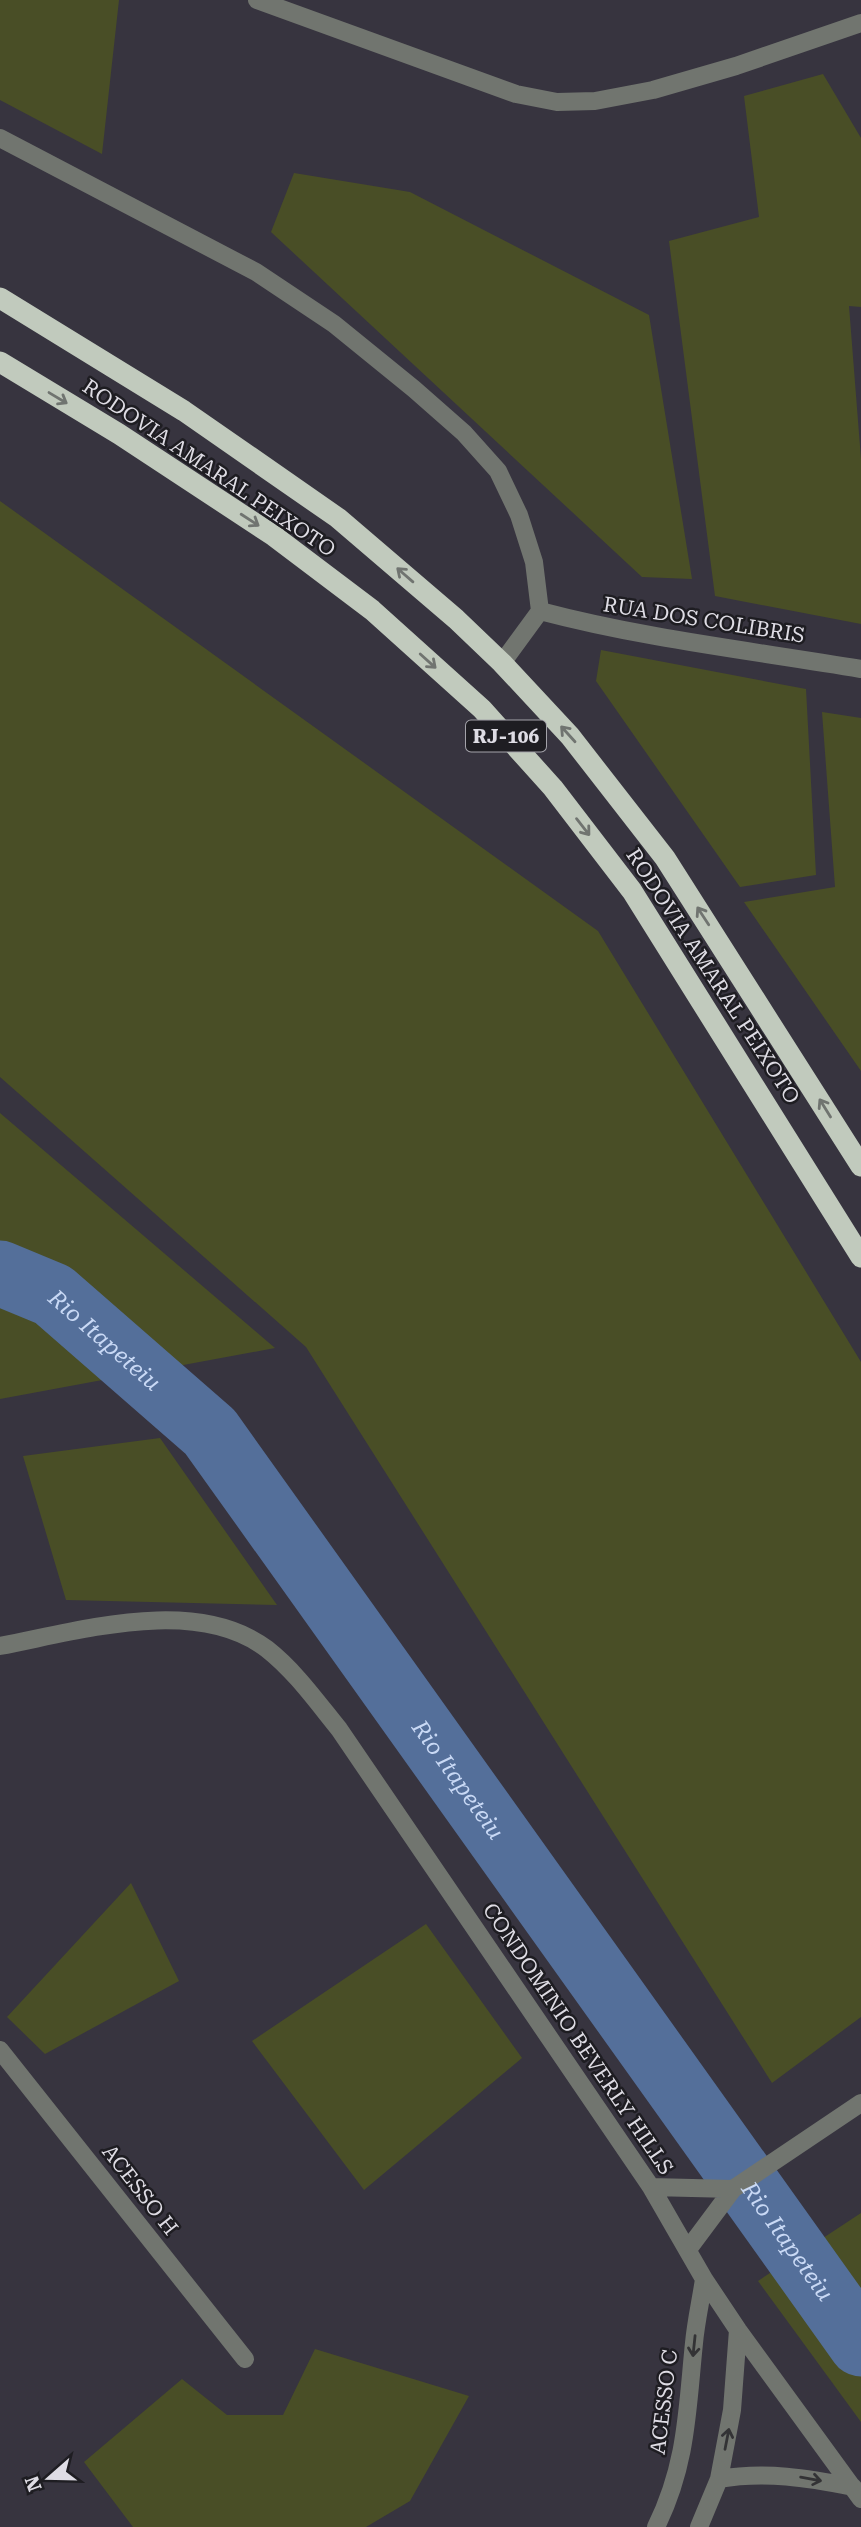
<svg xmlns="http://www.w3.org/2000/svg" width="861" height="2527" font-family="'Roboto Serif',serif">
<rect width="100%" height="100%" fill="#37343f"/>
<path fill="#494e26" d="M0 0H119L102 154 0 100Z
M823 74 861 138V307L849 306 861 459V624L715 596 669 241 759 217 744 96Z
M294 173 410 192 649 315 692 579 642 577 271 232Z
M0 501 598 931 861 1362V2017L772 2083 306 1347 0 1077Z
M601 650 806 689 816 875 740 887 596 681Z
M822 712 861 718V1071L744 902 835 887Z
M0 1113 275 1348 0 1399Z
M160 1438 277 1605 66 1600 23 1456Z
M131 1883 179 1981 45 2054 7 2017Z
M426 1924 522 2058 364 2190 252 2041Z
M861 2213V2422L758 2281Z
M315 2349 469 2396 410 2501 366 2527H133L84 2462 182 2379 227 2415H283Z"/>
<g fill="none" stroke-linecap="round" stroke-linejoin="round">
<path stroke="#546f9a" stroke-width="65" id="s1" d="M0 1273 53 1295 210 1432 861 2344"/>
<path stroke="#71756f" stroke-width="18" d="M257 0 516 94 557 102 595 101 653 90 736 66 861 23
M0 138 256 272 334 324 414 389 464 433 498 471 519 515 534 562 540 611 502 663
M540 611C646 639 754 651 861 669
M0 1646C80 1631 196 1595 267 1649 295 1671 317 1702 339 1729L651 2187 704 2279 738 2330 861 2499
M0 2050 245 2359
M651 2187 733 2189
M689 2248 733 2189 861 2103
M719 2479C765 2471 808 2478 853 2487
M656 2527C687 2464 687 2411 694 2343 696 2321 701 2300 704 2279
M699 2527 719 2479 732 2410 738 2330"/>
<path stroke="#c1cabd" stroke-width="21" d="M0 298 184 411 338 518 456 619 502 663 570 736 665 858 861 1166
M0 362 119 434 274 536 372 610 482 709 553 788 632 891 861 1257"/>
</g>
<defs><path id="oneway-shaft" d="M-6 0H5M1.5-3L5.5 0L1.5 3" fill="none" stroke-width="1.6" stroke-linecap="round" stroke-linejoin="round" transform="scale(1.75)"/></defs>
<g stroke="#707470">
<use href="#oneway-shaft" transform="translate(58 398) rotate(31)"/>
<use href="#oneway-shaft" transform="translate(250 520) rotate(33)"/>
<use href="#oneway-shaft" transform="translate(405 575) rotate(-139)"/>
<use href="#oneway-shaft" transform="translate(428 661) rotate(42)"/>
<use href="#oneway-shaft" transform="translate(568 734) rotate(-132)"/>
<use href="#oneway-shaft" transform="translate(583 827) rotate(52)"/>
<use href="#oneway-shaft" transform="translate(703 916) rotate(-123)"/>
<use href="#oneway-shaft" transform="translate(825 1108) rotate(-122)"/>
</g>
<g stroke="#333335">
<use href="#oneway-shaft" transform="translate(694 2346) rotate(96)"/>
<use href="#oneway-shaft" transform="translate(727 2439) rotate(-79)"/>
<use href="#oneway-shaft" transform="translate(811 2479) rotate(10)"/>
</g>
<g text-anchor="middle" stroke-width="5" stroke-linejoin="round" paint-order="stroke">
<rect fill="#1e1d22" stroke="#a4a3aa" stroke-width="2" x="466" y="720.5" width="80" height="31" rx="5"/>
<g font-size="19" font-weight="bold" fill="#dedce4">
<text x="506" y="743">RJ-106</text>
</g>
<g font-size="21" fill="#dedce4" stroke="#1e1d22">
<text transform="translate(209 468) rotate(34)" y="7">RODOVIA AMARAL PEIXOTO</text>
<text transform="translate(704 620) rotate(9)" y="7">RUA DOS COLIBRIS</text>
<text transform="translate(713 976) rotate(57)" y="7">RODOVIA AMARAL PEIXOTO</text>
<text transform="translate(578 2039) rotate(56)" y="7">CONDOMINIO BEVERLY HILLS</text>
<text transform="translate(140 2190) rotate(52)" y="7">ACESSO H</text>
<text transform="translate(664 2402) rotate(-83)" y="7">ACESSO C</text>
</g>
<g font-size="23" font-style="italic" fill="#c9d9f5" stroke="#1e1d22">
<text dy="8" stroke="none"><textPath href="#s1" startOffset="126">Rio Itapeteiu</textPath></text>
<text dy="8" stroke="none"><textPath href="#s1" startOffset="693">Rio Itapeteiu</textPath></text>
<text dy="8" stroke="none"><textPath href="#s1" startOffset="1260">Rio Itapeteiu</textPath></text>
</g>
</g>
<g transform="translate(49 2478) rotate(250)" stroke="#1e1d22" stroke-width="5" paint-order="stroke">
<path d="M0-5L12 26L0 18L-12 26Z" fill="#dedce4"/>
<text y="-10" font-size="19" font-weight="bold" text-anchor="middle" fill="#dedce4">N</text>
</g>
</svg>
